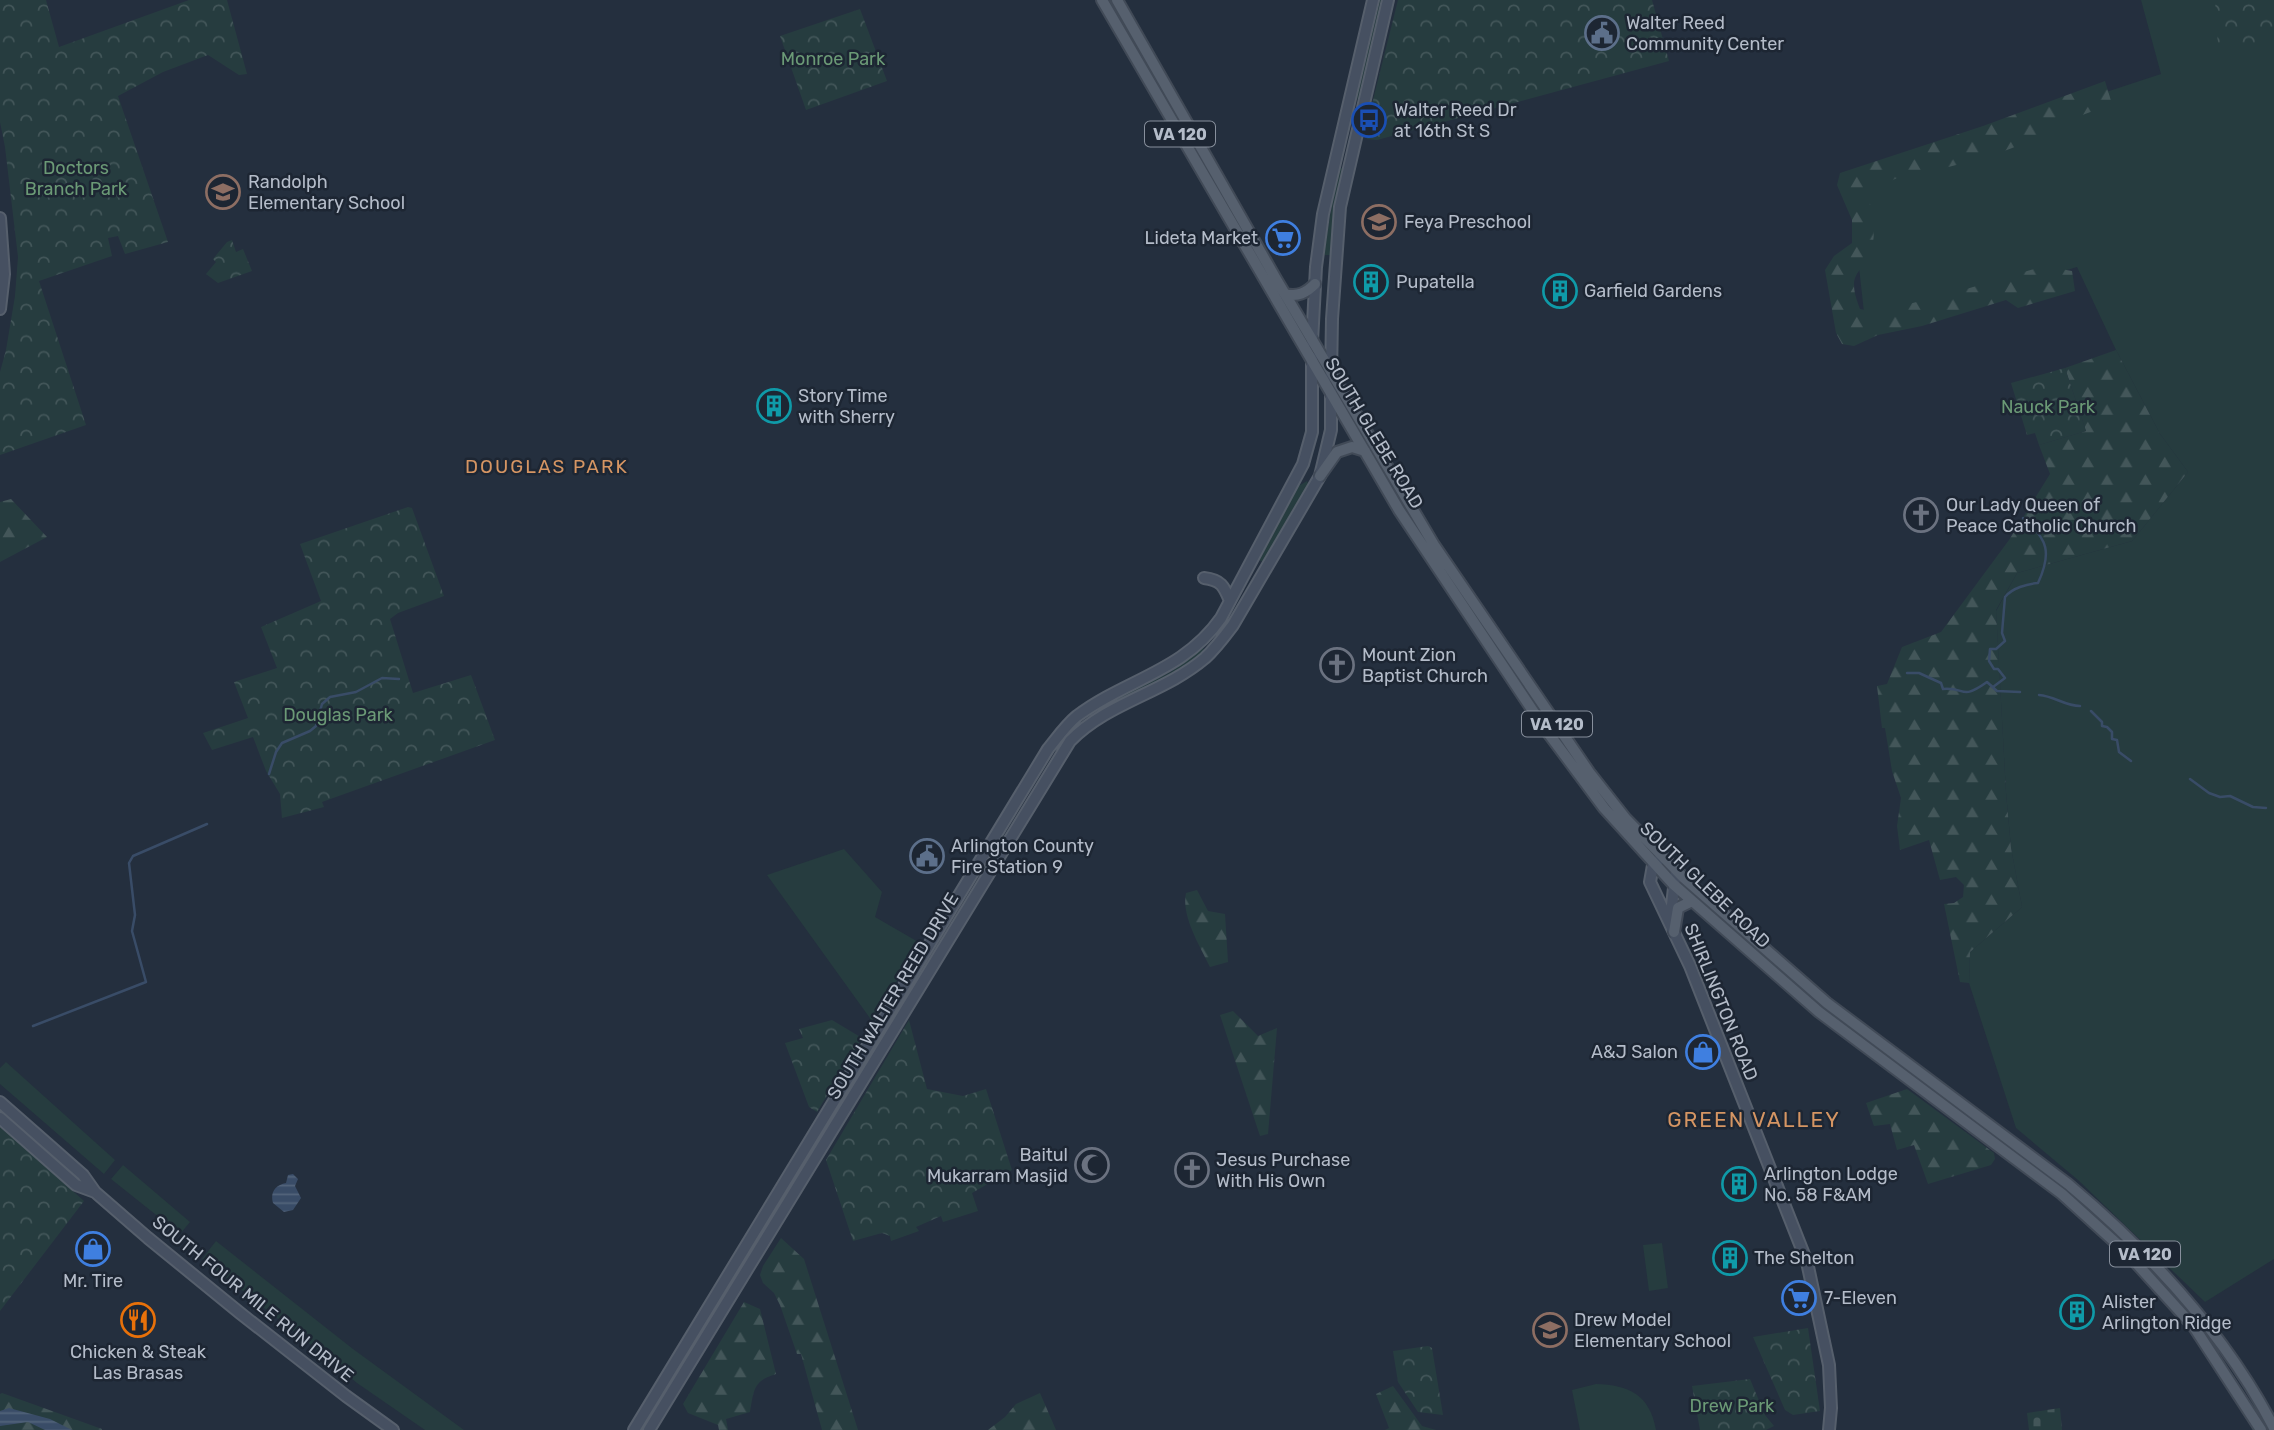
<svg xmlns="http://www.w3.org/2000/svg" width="2274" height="1430" font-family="Rubik,sans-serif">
<defs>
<pattern id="forest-firs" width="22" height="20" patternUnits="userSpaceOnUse" patternTransform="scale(1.75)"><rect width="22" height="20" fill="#263c3f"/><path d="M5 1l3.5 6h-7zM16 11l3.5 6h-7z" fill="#435659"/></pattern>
<pattern id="cemetery-stones" width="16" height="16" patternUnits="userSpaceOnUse" patternTransform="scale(1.75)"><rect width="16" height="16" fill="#263c3f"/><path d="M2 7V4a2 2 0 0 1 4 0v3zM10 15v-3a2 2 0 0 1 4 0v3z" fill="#435659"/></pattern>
<pattern id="park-crowns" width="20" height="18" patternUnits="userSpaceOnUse" patternTransform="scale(1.75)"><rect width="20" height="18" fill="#263c3f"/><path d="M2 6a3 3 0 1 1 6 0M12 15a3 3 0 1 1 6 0" fill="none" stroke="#435659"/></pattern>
<pattern id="water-rules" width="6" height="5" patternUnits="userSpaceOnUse" patternTransform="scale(1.75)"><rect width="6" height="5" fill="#394c67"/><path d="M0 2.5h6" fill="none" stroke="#53647b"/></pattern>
</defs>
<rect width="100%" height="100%" fill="#242f3e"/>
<path fill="#263c3f" d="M1378 0H1384L1361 100 1355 98Z
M2141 0H2274V1259L2205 1302 2078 1180 2016 1128 1969 983 1970 952 2022 907 2011 848 2006 793 1996 611 2017 573 2132 541 2188 472 2160 434 2116 350 2077 267 1866 331 1849 176 2161 74Z
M1339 167 1344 169 1331 255H1323Z
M1307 481 1309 486 1263 562 1259 560 1297 487Z
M1203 648 1205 651C1177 677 1138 692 1104 709L1102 705 1171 672Z
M844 849 882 892 875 917 920 943 872 1021 767 875Z
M926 960 929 963 828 1128 825 1126Z
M6 1062 115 1160 104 1174 0 1084V1068Z
M123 1165 190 1222 180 1234 111 1179Z
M216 1241 353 1349 464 1430H425L357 1383 324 1355 202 1259Z
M1662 1243 1668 1288 1649 1291 1643 1245Z
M1596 1384C1629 1385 1650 1395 1656 1430H1580L1572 1390Z"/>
<path fill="url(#forest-firs)" d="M2105 81 2112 104 2042 130 2028 142 1991 156 1929 172 1904 175 1868 191C1870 207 1876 226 1873 242 1867 277 1843 266 1860 309L1875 312 1946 295 2044 266 2072 271 2075 291 2018 308 2006 300 1922 326 1878 335 1854 346 1842 344 1836 333 1825 270 1834 256 1852 243V220L1837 185 1840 173 1983 126Z
M2116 350 2160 434 2188 472 2132 541 2017 573 1996 610 2006 793 2011 848 2022 907 1970 952 1969 983 1960 982 1944 904 1954 903 1963 897 1964 885 1956 877 1940 880 1929 840 1900 850 1897 826 1901 798 1892 771 1885 728H1882L1877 686 1887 684 1902 647 1941 632 2009 540 2050 474 2039 445 2086 431 2065 368Z
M11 499 47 537 0 562V502Z
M1197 890 1208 911 1225 914 1228 962 1210 967C1200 946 1181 916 1186 893Z
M1233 1011 1258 1036 1277 1028 1268 1134 1260 1136 1220 1015Z
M1907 1089 1994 1153 1995 1159 1991 1165 1928 1184 1914 1145 1897 1150 1890 1124 1874 1126 1866 1103Z
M781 1238 804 1259 858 1430H822L801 1354H797L780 1305 774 1293 763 1283 760 1275 763 1266Z
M744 1302 760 1309 776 1374C753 1381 754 1390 750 1412L726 1419 728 1430H719L718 1425 688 1413 683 1404Z
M1393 1386 1422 1426 1436 1430H1385L1389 1428 1376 1394Z
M2 1393 102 1429V1430H0V1394Z
M1040 1393 1056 1430H988L1005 1417 1016 1404Z"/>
<path fill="url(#cemetery-stones)" d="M2060 1408 2062 1430H2029L2027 1413Z"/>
<path fill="url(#park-crowns)" d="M0 0H46L59 47 189 0H227L247 74 239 75 208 55 163 72 118 96 168 242 125 254 118 236 108 238 112 256 39 281 86 425 0 455V372L6 350 15 296 18 257 5 147 0 122Z
M1398 0H1652L1669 61 1377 140 1367 139 1365 132Z
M2215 0H2274V44L2218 48Z
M860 9 887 81 806 110 780 36Z
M232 240 236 252 243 249 252 271 218 283 206 274 216 262 213 259 227 242Z
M2065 368 2086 431 2039 445 2035 433 2027 435 2011 383Z
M408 507 412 508 444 596 398 613 390 619 413 693 471 675 495 740 322 802 324 807 282 818 280 794 266 771 253 737 212 750 203 733 248 718 234 682 277 668 261 627 321 601 300 544Z
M832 1020 862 1038 817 1112 809 1107 785 1043 803 1038 799 1029Z
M909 1020 927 1089 963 1096 986 1089 1012 1170 972 1193 978 1211 943 1222 941 1216 916 1227 919 1231 891 1241 890 1236 882 1233 853 1241 826 1160Z
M0 1126 84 1201 0 1311Z
M1808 1328 1820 1411 1793 1415 1785 1410 1753 1337Z
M1428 1346 1432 1348 1443 1415 1418 1412 1398 1382 1393 1351Z
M1750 1379 1765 1415 1774 1426 1766 1430H1700L1692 1386Z"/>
<path fill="url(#water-rules)" d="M293 1174 298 1179 295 1186 301 1198 293 1210 284 1212 273 1203C270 1193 275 1185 286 1183L288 1175Z
M9 1408 50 1419 72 1430H45L28 1422 0 1426V1411Z"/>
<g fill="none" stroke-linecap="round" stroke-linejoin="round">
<path stroke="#394c67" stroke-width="2.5" d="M1907 673H1919L1941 683 1943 689C1967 687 1960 701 1987 682L1997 691 2020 692
M1993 687 2005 678 1998 669H1994L1989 661 1990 649H1996L2005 641 2002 633 2005 597C2012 588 2027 584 2038 583 2052 553 2048 539 2023 518
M2039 695C2054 696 2065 706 2080 706
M2091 711 2102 722V726L2107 727 2112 732V739L2117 740 2119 752 2131 761
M269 774 276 752 282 743 310 731 316 726 322 704 330 697 356 692 382 678 399 679
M2190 779 2209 793 2220 797 2230 796 2253 807 2266 808
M33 1026 146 982 132 931 135 915 129 863 133 856 207 824"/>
<g stroke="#565f6c" stroke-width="14">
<path id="secondary" d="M0 218 4 274 0 309
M1312 342 1316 267 1323 214 1373 0
M1331 376 1332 319 1340 207 1388 0
M1204 578C1221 580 1224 586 1230 601
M1661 858 1653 865 1650 882 1690 966 1807 1262 1829 1365 1831 1408 1829 1430
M1672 923 1671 914 1676 870
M0 1102 83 1175 95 1192 148 1238 240 1313 346 1396 393 1430
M0 1118 76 1185 95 1192
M634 1430 1048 749C1057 738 1066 725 1077 716 1126 679 1183 672 1221 618L1303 464 1312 432V358
M649 1430 1070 741C1108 702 1164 693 1205 658 1216 648 1224 637 1233 625L1320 476 1331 430V392"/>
</g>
<g stroke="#414a57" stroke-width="14">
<path id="primary" d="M1102 0 1399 510 1543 726 1604 808 1673 884 1819 1012 2062 1194 2127 1253 2194 1327 2261 1430
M1117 0 1276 279 1434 545 1589 772 1626 819 1684 878 1827 1003 2068 1184C2149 1252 2225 1333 2274 1428
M1285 294C1298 297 1306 293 1315 284
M1320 476 1337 452 1352 447 1365 451
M1674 932 1678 908 1692 901"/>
</g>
<use href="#secondary" stroke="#465061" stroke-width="10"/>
<use href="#primary" stroke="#56606e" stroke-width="10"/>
</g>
<defs>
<g id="civic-ring" transform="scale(1.75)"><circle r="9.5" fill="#1d2633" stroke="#5c6f8a" stroke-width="1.5"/><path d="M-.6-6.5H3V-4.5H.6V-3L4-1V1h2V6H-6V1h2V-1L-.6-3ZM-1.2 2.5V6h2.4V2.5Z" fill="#5c6f8a"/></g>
<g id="bus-ring" transform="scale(1.75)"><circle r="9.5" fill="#1d2633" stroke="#1a4fb4" stroke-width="1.5"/><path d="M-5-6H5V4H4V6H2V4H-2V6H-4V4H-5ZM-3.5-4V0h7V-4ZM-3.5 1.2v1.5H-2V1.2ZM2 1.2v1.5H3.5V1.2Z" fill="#1a4fb4"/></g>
<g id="school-ring" transform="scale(1.75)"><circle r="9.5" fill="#1d2633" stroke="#8d6e63" stroke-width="1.5"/><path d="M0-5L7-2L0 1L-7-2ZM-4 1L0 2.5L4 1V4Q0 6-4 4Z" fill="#8d6e63"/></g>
<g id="supermarket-ring" transform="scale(1.75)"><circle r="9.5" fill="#1d2633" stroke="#3f7fe0" stroke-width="1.5"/><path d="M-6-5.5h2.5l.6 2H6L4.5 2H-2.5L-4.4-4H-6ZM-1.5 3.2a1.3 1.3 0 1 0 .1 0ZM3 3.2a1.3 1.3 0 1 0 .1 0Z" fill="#3f7fe0"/></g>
<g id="building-ring" transform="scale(1.75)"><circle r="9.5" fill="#1d2633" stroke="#0f9aa8" stroke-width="1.5"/><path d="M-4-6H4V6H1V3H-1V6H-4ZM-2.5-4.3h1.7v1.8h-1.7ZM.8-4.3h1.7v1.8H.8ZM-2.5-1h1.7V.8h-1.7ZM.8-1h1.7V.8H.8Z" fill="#0f9aa8"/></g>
<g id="church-ring" transform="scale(1.75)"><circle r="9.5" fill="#1d2633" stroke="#6b7280" stroke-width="1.5"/><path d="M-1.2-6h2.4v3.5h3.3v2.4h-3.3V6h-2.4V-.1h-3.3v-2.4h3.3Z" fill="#6b7280"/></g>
<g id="shop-ring" transform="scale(1.75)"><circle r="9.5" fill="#1d2633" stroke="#3f7fe0" stroke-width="1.5"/><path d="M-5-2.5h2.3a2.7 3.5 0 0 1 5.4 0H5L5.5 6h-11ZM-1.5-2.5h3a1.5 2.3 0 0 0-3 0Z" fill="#3f7fe0"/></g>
<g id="mosque-ring" transform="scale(1.75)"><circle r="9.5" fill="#1d2633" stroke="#6b7280" stroke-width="1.5"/><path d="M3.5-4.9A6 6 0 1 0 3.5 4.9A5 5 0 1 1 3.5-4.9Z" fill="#6b7280"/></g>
<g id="restaurant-ring" transform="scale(1.75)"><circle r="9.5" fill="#1d2633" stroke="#e8710a" stroke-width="1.5"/><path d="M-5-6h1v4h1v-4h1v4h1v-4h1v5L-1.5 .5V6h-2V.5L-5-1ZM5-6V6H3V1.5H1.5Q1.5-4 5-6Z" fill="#e8710a"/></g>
</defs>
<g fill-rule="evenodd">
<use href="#civic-ring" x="1602" y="33"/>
<use href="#bus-ring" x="1369" y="120"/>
<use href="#school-ring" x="223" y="192"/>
<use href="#school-ring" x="1379" y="222"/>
<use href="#supermarket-ring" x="1283" y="238"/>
<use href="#building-ring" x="1371" y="282"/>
<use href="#building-ring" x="1560" y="291"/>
<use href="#building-ring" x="774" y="406"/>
<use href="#church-ring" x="1921" y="515"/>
<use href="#church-ring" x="1337" y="665"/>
<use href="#civic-ring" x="927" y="856"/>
<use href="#shop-ring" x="1703" y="1052"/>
<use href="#mosque-ring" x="1092" y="1165"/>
<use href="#church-ring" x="1192" y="1170"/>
<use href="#building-ring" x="1739" y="1184"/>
<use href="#shop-ring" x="93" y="1249"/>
<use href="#building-ring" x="1730" y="1258"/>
<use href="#supermarket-ring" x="1799" y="1298"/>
<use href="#building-ring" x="2077" y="1312"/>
<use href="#restaurant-ring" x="138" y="1320"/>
<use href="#school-ring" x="1550" y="1330"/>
</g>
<g text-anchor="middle" stroke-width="5" stroke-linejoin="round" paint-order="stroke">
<g fill="#1d2633" stroke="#878f9c" stroke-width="2">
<rect x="1145" y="121.5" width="70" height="25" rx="5"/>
<rect x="1522" y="711.5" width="70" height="25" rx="5"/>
<rect x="2110" y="1241.5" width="70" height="25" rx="5"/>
</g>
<g font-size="16" font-weight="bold" fill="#b4bcc9">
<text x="1180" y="140">VA 120</text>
<text x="1557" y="730">VA 120</text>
<text x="2145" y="1260">VA 120</text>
</g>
<g font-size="18" fill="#b4bcc9" stroke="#1d2633" text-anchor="start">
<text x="1626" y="29">Walter Reed<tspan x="1626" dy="21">Community Center</tspan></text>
<text x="1394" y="116">Walter Reed Dr<tspan x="1394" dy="21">at 16th St S</tspan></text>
<text x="248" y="188">Randolph<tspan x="248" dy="21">Elementary School</tspan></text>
<text x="1404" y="228">Feya Preschool</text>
<text x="1258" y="244" text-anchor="end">Lideta Market</text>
<text x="1396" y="288">Pupatella</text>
<text x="1584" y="297">Garfield Gardens</text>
<text x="798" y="402">Story Time<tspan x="798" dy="21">with Sherry</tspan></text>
<text x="1946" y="511">Our Lady Queen of<tspan x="1946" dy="21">Peace Catholic Church</tspan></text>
<text x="1362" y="661">Mount Zion<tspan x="1362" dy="21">Baptist Church</tspan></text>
<text x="951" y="852">Arlington County<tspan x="951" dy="21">Fire Station 9</tspan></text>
<text x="1678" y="1058" text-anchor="end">A&amp;J Salon</text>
<text x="1068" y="1161" text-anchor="end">Baitul<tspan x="1068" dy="21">Mukarram Masjid</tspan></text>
<text x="1216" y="1166">Jesus Purchase<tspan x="1216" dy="21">With His Own</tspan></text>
<text x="1764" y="1180">Arlington Lodge<tspan x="1764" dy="21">No. 58 F&amp;AM</tspan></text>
<text x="1754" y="1264">The Shelton</text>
<text x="93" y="1287" text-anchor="middle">Mr. Tire</text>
<text x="1824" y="1304">7-Eleven</text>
<text x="2102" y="1308">Alister<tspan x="2102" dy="21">Arlington Ridge</tspan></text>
<text x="1574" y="1326">Drew Model<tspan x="1574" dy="21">Elementary School</tspan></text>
<text x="138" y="1358" text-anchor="middle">Chicken &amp; Steak<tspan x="138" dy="21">Las Brasas</tspan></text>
</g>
<g font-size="18" fill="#6b9a76" stroke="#1d2633">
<text x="833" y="65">Monroe Park</text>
<text x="76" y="174">Doctors<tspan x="76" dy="21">Branch Park</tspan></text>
<text x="2048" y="413">Nauck Park</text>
<text x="338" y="721">Douglas Park</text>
<text x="1732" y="1412">Drew Park</text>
</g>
<g font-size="18" fill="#b4bcc9" stroke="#1d2633">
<text transform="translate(1374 433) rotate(59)" y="6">SOUTH GLEBE ROAD</text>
<text transform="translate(1705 885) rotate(44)" y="6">SOUTH GLEBE ROAD</text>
<text transform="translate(893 996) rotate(-59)" y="6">SOUTH WALTER REED DRIVE</text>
<text transform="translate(1721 1002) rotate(68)" y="6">SHIRLINGTON ROAD</text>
<text transform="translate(253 1299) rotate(39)" y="6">SOUTH FOUR MILE RUN DRIVE</text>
</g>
<g font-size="19" letter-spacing="2" fill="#d59563" stroke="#1d2633">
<text x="547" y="473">DOUGLAS PARK</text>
</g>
<g font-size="21" letter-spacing="2" fill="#d59563" stroke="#1d2633">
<text x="1754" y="1127">GREEN VALLEY</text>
</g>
</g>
</svg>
